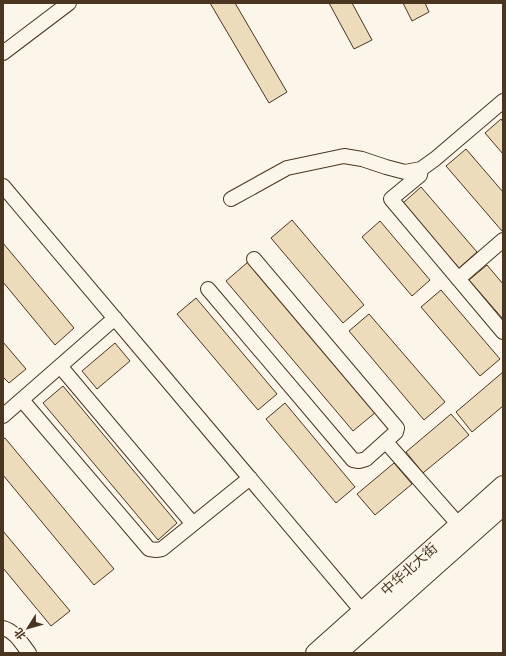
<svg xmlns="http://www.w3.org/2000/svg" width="506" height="656" font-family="Signika,'Noto Sans SC',sans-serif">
<rect width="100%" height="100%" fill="#fbf6e9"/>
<path fill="#ecdcbc" stroke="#4a3520" d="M210 3H235L287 92 269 103Z
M329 3H352L372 40 354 49Z
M403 3H425L429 12 412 21Z
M501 119 503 122V154L485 133Z
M466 149 503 192V230L502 231 446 166Z
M421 187 477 252 459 268 403 203Z
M292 220 364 305 343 323 271 238Z
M380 221 430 280 412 296 362 237Z
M3 243 74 328 55 345 3 282Z
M248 262 376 412 353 431 226 281Z
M487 265 503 284V319L469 280Z
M441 290 500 359 480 376 421 307Z
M196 298 277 394 258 410 177 314Z
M369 314 445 402 424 420 349 331Z
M3 342 26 369 9 383 3 377Z
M115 343 130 361 97 389 82 371Z
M503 372V406L472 432 456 412Z
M63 386 177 523 158 540 43 403Z
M285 403 355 487 336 503 266 419Z
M451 414 469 435 423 473 406 452Z
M5 438 114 569 94 585 3 475V439Z
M394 463 412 484 375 515 357 494Z
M3 531 70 611 51 626 3 568Z"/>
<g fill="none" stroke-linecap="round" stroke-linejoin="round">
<g stroke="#4a3520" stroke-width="16">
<path id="minor" d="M3 53 69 3
M421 169 420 175 391 199 503 332
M3 186 362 611
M231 199 287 168 344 156 362 159 386 167 405 172 421 169 435 159 503 101
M458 279 503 240
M208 289 353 460 359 461 366 459 396 432 397 428 254 259
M60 366 193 524
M22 400 149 549 156 550 162 549 250 478
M3 416 115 318
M386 442 459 525
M3 628C15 631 22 644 29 653"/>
</g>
<g stroke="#4a3520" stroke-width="20">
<path id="major" d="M315 653 503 485
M338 653 503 506"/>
</g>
<use href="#minor" stroke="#fbf6e9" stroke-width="14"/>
<use href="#major" stroke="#fbf6e9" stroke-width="18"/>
</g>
<g text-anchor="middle" stroke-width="3" stroke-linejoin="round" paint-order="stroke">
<g font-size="14" fill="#4a3520" stroke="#fbf6e9">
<text transform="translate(409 569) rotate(-42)" y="5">中华北大街</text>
</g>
</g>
<rect width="506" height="656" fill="none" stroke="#4a3520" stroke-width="8"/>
<g transform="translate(28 628) rotate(233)" stroke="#fbf6e9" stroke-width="3" paint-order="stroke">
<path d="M0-3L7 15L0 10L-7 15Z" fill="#4a3520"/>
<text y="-6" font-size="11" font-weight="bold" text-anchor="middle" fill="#4a3520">北</text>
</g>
</svg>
